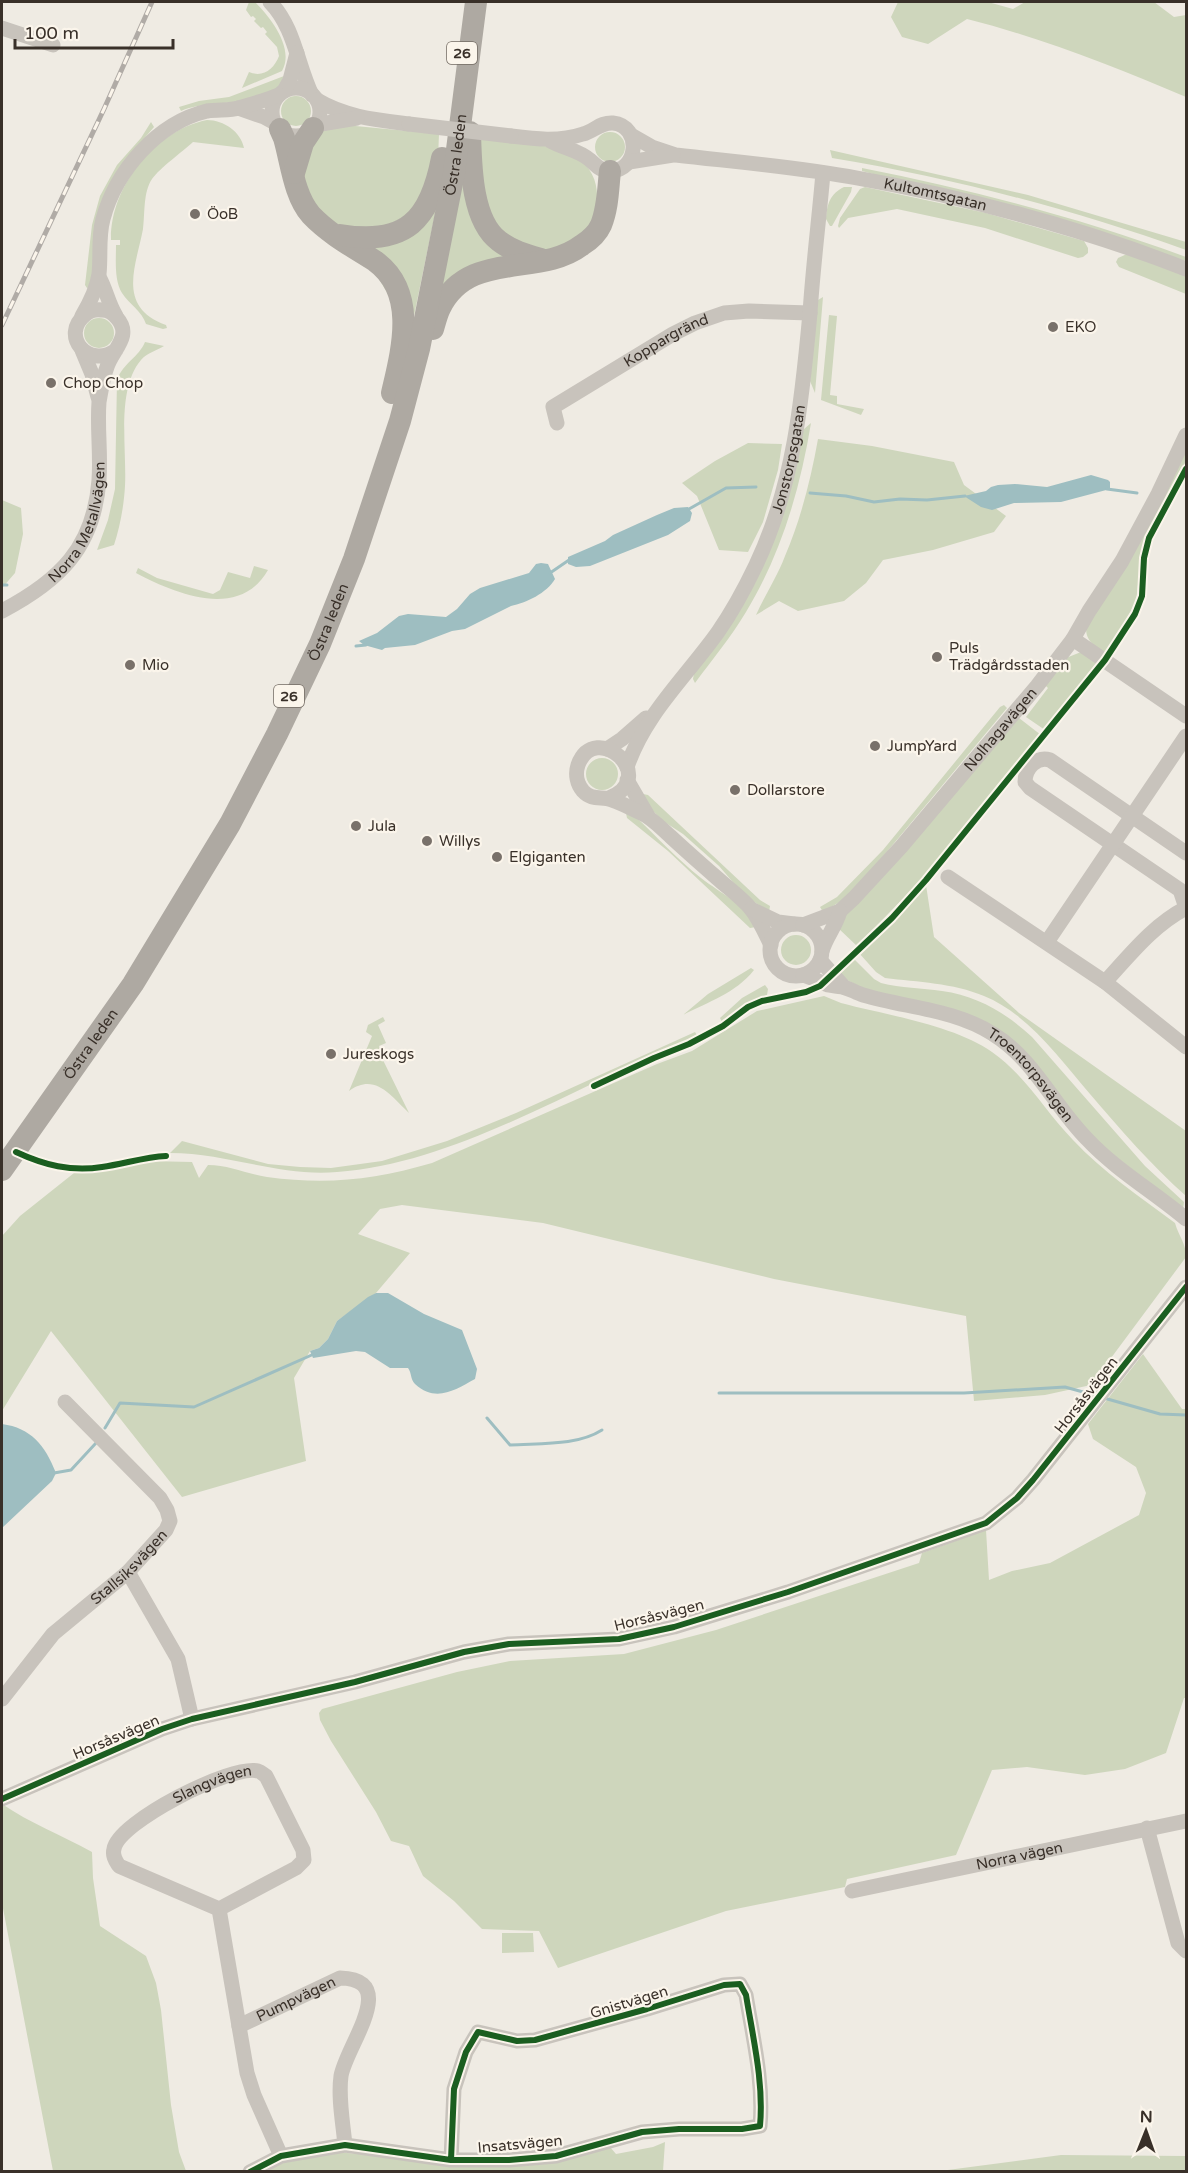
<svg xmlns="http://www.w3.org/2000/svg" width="1188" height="2173" font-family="'Varela Round',sans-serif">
<rect width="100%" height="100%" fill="#efebe3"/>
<path fill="#ced6bc" d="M249 2H255C270 17 295 48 282 71L242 88 249 72C263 78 274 69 279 56L277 47 265 34 267 32 263 27 261 28 254 21 256 19 253 16 251 17 246 10Z
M898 2H988L1013 9 1025 2H1154L1174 17 1186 15V97C1115 67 1042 38 967 19L928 44 902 37 891 17Z
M284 76C282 80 280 86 277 89 260 106 205 100 181 111L179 107 199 101 229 97Z
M281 111a15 15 0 1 1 30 0a15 15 0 1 1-30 0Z
M207 120C224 120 241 132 244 148L193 142C182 152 160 168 152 179 143 192 145 214 143 229 136 266 116 307 166 325L167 328 163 329 146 324C142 311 129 304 122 293 114 280 116 260 116 245H120V240H111C110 187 155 130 207 120Z
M151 122 154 127 125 161 91 287 87 288 85 285 92 225 100 196 117 165 141 138Z
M345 125 439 134 438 158 419 209 373 233 333 223 313 203 303 182 308 144 317 134 330 128Z
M595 147a15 15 0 1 1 30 0a15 15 0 1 1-30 0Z
M472 138C503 142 549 141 576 157 609 177 601 229 568 245 558 250 543 250 532 252L492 226Z
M830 150 1028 195 1186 242V250C1071 209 953 178 832 158Z
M461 166 509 255 438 304Z
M862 168C972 190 1081 218 1186 257V261L862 171Z
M844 187H852L851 192 832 226H830L826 219C827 204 830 194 844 187Z
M865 187 986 213 1084 241 1088 248V253L1083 257 1078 258 985 228 897 209 848 218 839 228 838 226 840 218 860 189Z
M437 204 409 340 407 326 358 244Z
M1127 254 1186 275V294L1119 267 1116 262 1118 258Z
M823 297 815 393 810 381 818 300Z
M829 315 837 316 830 395 837 396V404L864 409 861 415 821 400Z
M84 333a15 15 0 1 1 30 0a15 15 0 1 1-30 0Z
M145 342 164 346C156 351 147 353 141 360 116 389 127 449 125 486 124 505 120 527 114 545L97 550 108 520 115 489 117 380C123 363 139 357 145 342Z
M811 423C800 490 781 554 746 612 731 637 712 660 695 683L693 679 694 673 731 621 804 429Z
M818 439 872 446 954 462 964 485 1006 516 994 532 933 550 883 560 866 583 844 601 798 611 779 601 756 615C765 595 777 577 785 556 801 519 811 478 818 439Z
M748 443 782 444 778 470 763 522 748 552 719 550 697 496 682 483 715 461Z
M1186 450V461L1142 548 1136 602 1106 654C1095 646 1086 642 1086 628Z
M2 500 21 508 23 534 15 573 2 588Z
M254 566 268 570C239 621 174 593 136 573L138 568 157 578 213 594 220 590 228 572 250 578Z
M1081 652 1099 663 1045 730 1026 717 1048 688 1045 685 1066 658Z
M1004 705 1007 708 865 878 843 900 823 912 820 907 837 897 883 850 1000 707Z
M1019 718 1041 735 917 884 857 946 837 927 847 913Z
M586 774a16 16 0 1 1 32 0a16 16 0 1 1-32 0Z
M643 794 648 795 760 900 770 906 769 912 744 895 719 866 683 834 663 821 648 806Z
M626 813 634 815C656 836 677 859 701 878 720 893 745 904 756 927L750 928 668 851 627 818Z
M926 885 934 937 1019 1013 1186 1131V1196C1151 1165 1121 1130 1090 1094 1059 1058 1028 1014 984 996 953 983 918 982 885 978L876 972 859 953Z
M781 950a15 15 0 1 1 30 0a15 15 0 1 1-30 0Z
M851 960H855L874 979 881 983C901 988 922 988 942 991 978 996 1006 1013 1032 1037L1145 1166 1184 1202 1183 1210 1086 1133 1005 1037 866 990 847 980 838 973Z
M751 968 754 970C736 993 708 1002 683 1015L708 994Z
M765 985 768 989 767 995 749 1003 722 1022 720 1018 742 998Z
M824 996 841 1003C886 1015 954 1025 992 1052 1025 1075 1045 1111 1073 1140 1103 1172 1140 1197 1175 1223 1179 1237 1186 1243 1186 1257L1091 1385 1045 1395 974 1401 966 1316 774 1279 543 1223 402 1205 380 1209 358 1234 410 1253 376 1293 337 1321 328 1339 319 1348 310 1351 294 1378 306 1461 182 1497 51 1331 2 1411V1236L20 1216 74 1173 103 1171 147 1161 192 1162 199 1178 208 1165C229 1165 247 1174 267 1177 327 1185 374 1180 432 1163L657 1064 692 1051 757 1011Z
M383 1017 385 1021 378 1025 386 1043 379 1046 383 1054 381 1056 409 1113C391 1096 375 1072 349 1091L372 1036 366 1032 368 1025Z
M695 1032 698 1037C684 1043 670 1048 656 1054 637 1062 620 1071 602 1079 521 1118 427 1166 337 1172 280 1177 227 1153 170 1153L182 1141 268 1164 300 1167 331 1168 382 1161 447 1141 516 1113Z
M1143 1354 1182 1409H1186V1698H1184L1166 1753 1125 1769 1085 1775 1027 1767 992 1770 956 1855 847 1879 845 1887 726 1911 558 1968 539 1931 482 1929 454 1901 423 1876 409 1846 391 1841 376 1812 331 1741 320 1720 319 1713 322 1709 457 1672 510 1661 624 1654 716 1630 919 1563 922 1553 986 1530 989 1580 1012 1571 1050 1563 1139 1515 1146 1493 1136 1467 1093 1439 1088 1424Z
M2 1804C30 1823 61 1835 92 1852L93 1878 100 1926 146 1956 156 1983 161 2010 171 2105 179 2152 186 2171H53L2 1903Z
M502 1933H533L534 1952 502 1953Z
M665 2142 663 2171 262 2172 292 2159 332 2152 361 2154 417 2161 610 2147 616 2154 653 2147Z
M1061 2155 1186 2156V2171H940Z"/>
<path fill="#9ebec1" d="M1091 475 1108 480 1110 482V489L1061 502 1014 503 992 510 981 507 964 496 986 491 991 487 998 485 1015 484 1047 487Z
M688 507 692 513 690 521 668 535 590 566 576 567 568 564V557L605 541 613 535 657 515 674 508Z
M541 563 548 564 555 579C547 593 526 603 511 606L465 629 452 631 415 645 385 648 382 650 364 645 359 641 377 633 399 616 408 614 446 617 457 609 470 594 480 588 529 573 536 564Z
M376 1293H388L424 1314 462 1330 477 1369 475 1379C455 1390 436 1403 415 1384 410 1379 412 1373 408 1368H390L365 1352 356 1351 313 1358 310 1351 319 1348 328 1339 337 1321 368 1297Z
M2 1424C31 1428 45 1445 56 1473L52 1481 2 1528Z"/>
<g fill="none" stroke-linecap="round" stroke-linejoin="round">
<path stroke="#9ebec1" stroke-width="3" d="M1107 489 1137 493
M810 493 846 496 874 502 900 499 927 500 965 496
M689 509 726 488 756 487
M550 573 569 560
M2 585H7
M356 646 366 645
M719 1393H964L1065 1387 1094 1395
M1104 1398 1160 1414 1186 1415
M487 1418 510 1445C540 1443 577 1446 602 1430
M105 1428 120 1403 194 1407 314 1354
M54 1473 71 1470 96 1443"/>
<g stroke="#c8c3bc" stroke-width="15">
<path d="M270 2C295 28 297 64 312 95"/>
<path d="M2 28 53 45"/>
<circle cx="296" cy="112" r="24"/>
<path d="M284 91 290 80 297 53"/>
<path d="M317 100C345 117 377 120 409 124"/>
<path d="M238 108 264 117 275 123"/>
<path d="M315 125 357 118"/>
<path id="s1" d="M631 135 652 147 676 155C737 162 798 167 857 178 969 198 1081 228 1186 269"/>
<path d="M511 136C535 139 559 142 583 134 594 131 601 122 613 123 642 126 639 172 609 171 600 171 596 165 590 160 579 150 562 148 549 140"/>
<path d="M629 162 673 155"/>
<path d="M99 277C106 289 108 303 116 316"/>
<path d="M82 316C89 304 97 288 99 274 101 256 98 237 103 219 116 171 157 123 207 111 218 109 229 111 239 108 252 104 266 100 279 95"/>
<path d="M82 350 92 374 98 397"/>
<path id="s2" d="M557 423 553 407 673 334 695 323 724 313 749 311 810 313"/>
<path id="s3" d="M2 611C59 581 94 548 99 480 101 454 97 428 99 402 101 391 103 377 107 367 112 350 133 336 117 318 113 313 108 310 102 310 96 309 89 311 85 315 60 335 88 370 116 350"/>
<path d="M1073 639 1186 716"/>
<path d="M607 749 622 739 646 718"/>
<path id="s4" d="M627 767C645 714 686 677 718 632 732 612 745 588 756 565 794 485 802 400 810 313 813 266 819 220 823 173"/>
<path d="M627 780 648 816"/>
<path d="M609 798C661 777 595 719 578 765 575 774 577 784 583 791 592 801 602 796 612 800 622 803 632 809 641 813 652 818 661 828 670 836 685 850 701 864 717 878 728 888 742 898 751 909 759 919 765 933 771 945"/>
<path d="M948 877 1105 982 1186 1047"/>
<path d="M1186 908 1180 890 1030 788 1025 782C1025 768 1037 756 1050 760L1186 853"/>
<path d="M751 909 778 922 794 924"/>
<circle cx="796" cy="950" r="26"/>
<path id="s5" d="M803 925 840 911 854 898 901 847 1037 686 1073 639 1089 611 1122 561 1158 494 1186 435"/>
<path d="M1047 942 1186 736"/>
<path d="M822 951C826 937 836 926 840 911"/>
<path d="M820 960 844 987"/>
<path id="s6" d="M803 975C812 978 820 982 828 985 833 986 837 986 842 987 849 988 856 993 863 995 907 1008 954 1009 993 1034 1034 1059 1054 1106 1087 1139 1116 1170 1154 1192 1186 1219"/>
<path d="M1105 982C1129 956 1153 925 1186 908"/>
<path d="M128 1572 178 1659 192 1719"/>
<path id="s7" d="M2 1699 53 1634 128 1572 166 1530 170 1521 167 1510 160 1498 65 1402"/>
<path d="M2 1799 162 1729 192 1719 355 1682 464 1652 509 1644 619 1639 674 1627 788 1592 986 1523 1017 1498 1033 1480 1186 1287"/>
<path d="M1147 1828 1178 1943 1186 1951"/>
<path id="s8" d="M852 1891 1186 1821"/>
<path id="s9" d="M219 1909 119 1866C116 1861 112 1856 114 1849 118 1822 232 1764 258 1771 261 1772 263 1774 266 1776L303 1850 304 1860 296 1868 219 1909 247 2073 254 2095 281 2156"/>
<path id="s10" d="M239 2026 340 1978C401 1979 346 2046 341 2076 338 2098 343 2123 345 2145"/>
<path d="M250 2172 281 2156 345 2145 451 2160H509L556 2156 642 2132 679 2129H742L760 2126C764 2083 753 2038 746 1995L740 1984 724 1985 647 2009 535 2040 517 2041 478 2032 466 2052 454 2089 451 2160"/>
</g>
<g stroke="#aea9a2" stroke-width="22">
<path d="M280 129 284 138C291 162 294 196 311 215 329 234 353 247 375 261 418 292 402 350 392 393"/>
<path d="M470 132C471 164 471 220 499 241 512 251 527 255 541 259"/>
<path d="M294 173 303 143 313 128"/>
<path d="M340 235C406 246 430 220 442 158"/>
<path d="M433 329C435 322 437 314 440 308 469 249 539 278 582 245 590 240 597 234 601 225 608 208 608 189 610 171"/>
<path id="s11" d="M2 1170 133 984 230 824 277 734 320 644 354 559 400 421 419 349 454 173 476 2"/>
</g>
<g stroke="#b0aba6" stroke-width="5">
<path id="rail" d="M2 325 104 109 152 2"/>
</g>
<use href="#rail" stroke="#fbf5eb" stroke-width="3" stroke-dasharray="9" stroke-linecap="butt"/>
<path stroke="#c8c3bc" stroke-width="15" d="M409 124 511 136"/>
<g stroke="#fbf5eb" stroke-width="10">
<path id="cycleway" d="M594 1086 654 1058 689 1044 723 1026 748 1007 762 1001 806 992 820 986 892 918 926 880 1105 660 1135 614 1142 596 1144 558 1149 538 1186 469
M16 1152C44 1165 71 1172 102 1167 124 1164 144 1157 166 1156
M2 1799 162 1729 192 1719 355 1682 464 1652 509 1644 619 1639 674 1627 788 1592 986 1523 1017 1498 1033 1480 1186 1287
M250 2172 281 2156 345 2145 451 2160H509L556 2156 642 2132 679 2129H742L760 2126C764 2083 753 2038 746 1995L740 1984 724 1985 647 2009 535 2040 517 2041 478 2032 466 2052 454 2089 451 2160"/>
</g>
<use href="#cycleway" stroke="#1b5e20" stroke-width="6"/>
</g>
<g fill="#79716a" stroke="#fbf5eb" stroke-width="2">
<circle cx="195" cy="214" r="6"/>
<circle cx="1053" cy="327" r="6"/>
<circle cx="51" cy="383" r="6"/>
<circle cx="937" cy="657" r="6"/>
<circle cx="130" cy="665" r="6"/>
<circle cx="875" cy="746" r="6"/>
<circle cx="735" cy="790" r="6"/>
<circle cx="356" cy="826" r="6"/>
<circle cx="427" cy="841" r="6"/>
<circle cx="497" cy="857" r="6"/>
<circle cx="331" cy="1054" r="6"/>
</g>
<g text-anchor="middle" stroke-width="4.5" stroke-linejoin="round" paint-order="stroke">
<g fill="#fbf5eb" stroke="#736b63" stroke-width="1.5">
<rect x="447" y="42" width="30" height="22" rx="4.5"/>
<rect x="274" y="685" width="30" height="22" rx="4.5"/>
</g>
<g font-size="14" font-weight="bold" fill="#393029">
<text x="462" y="58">26</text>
<text x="289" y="701">26</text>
</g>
<g font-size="15" fill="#393029" stroke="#fbf5eb">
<text dy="5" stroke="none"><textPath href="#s11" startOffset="1125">Östra leden</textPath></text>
<text dy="5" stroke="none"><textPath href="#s1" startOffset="312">Kultomtsgatan</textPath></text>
<text dy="5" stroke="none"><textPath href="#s2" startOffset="148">Koppargränd</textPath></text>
<text dy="5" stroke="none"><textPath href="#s4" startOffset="352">Jonstorpsgatan</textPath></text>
<text dy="5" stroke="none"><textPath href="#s3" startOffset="124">Norra Metallvägen</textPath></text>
<text dy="5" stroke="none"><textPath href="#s11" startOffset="639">Östra leden</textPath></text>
<text dy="5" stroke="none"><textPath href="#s5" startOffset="282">Nolhagavägen</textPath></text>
<text dy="5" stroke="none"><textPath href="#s11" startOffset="154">Östra leden</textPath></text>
<text dy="5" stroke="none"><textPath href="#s6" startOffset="256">Troentorpsvägen</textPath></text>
<text transform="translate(1086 1395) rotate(-52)" y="5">Horsåsvägen</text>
<text dy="5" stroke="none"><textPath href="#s7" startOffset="184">Stallsiksvägen</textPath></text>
<text transform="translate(659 1615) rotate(-14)" y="5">Horsåsvägen</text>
<text transform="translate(116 1737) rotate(-23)" y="5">Horsåsvägen</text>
<text dy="5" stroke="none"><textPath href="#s9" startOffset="248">Slangvägen</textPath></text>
<text dy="5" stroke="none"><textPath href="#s8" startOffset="171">Norra vägen</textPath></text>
<text dy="5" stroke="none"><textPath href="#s10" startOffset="63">Pumpvägen</textPath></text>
<text transform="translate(629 2002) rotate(-17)" y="5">Gnistvägen</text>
<text transform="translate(520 2144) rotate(-5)" y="5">Insatsvägen</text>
</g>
<g font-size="15" fill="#393029" stroke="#fbf5eb" text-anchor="start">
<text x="207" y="219">ÖoB</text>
<text x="1065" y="332">EKO</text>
<text x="63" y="388">Chop Chop</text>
<text x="949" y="653">Puls<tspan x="949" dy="17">Trädgårdsstaden</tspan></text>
<text x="142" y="670">Mio</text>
<text x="887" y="751">JumpYard</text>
<text x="747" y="795">Dollarstore</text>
<text x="368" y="831">Jula</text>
<text x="439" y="846">Willys</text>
<text x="509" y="862">Elgiganten</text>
<text x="343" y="1059">Jureskogs</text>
</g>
</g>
<rect width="1188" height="2173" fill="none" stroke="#393029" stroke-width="6"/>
<g transform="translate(1146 2131) rotate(1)" stroke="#fbf5eb" stroke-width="4.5" paint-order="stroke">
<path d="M0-4.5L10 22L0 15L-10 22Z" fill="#393029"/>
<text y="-9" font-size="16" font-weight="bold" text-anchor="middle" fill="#393029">N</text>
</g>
<path d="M15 39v9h158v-9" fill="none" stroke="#393029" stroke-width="3"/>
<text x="24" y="39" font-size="18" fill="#393029" stroke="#fbf5eb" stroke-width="4.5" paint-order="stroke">100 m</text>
</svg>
